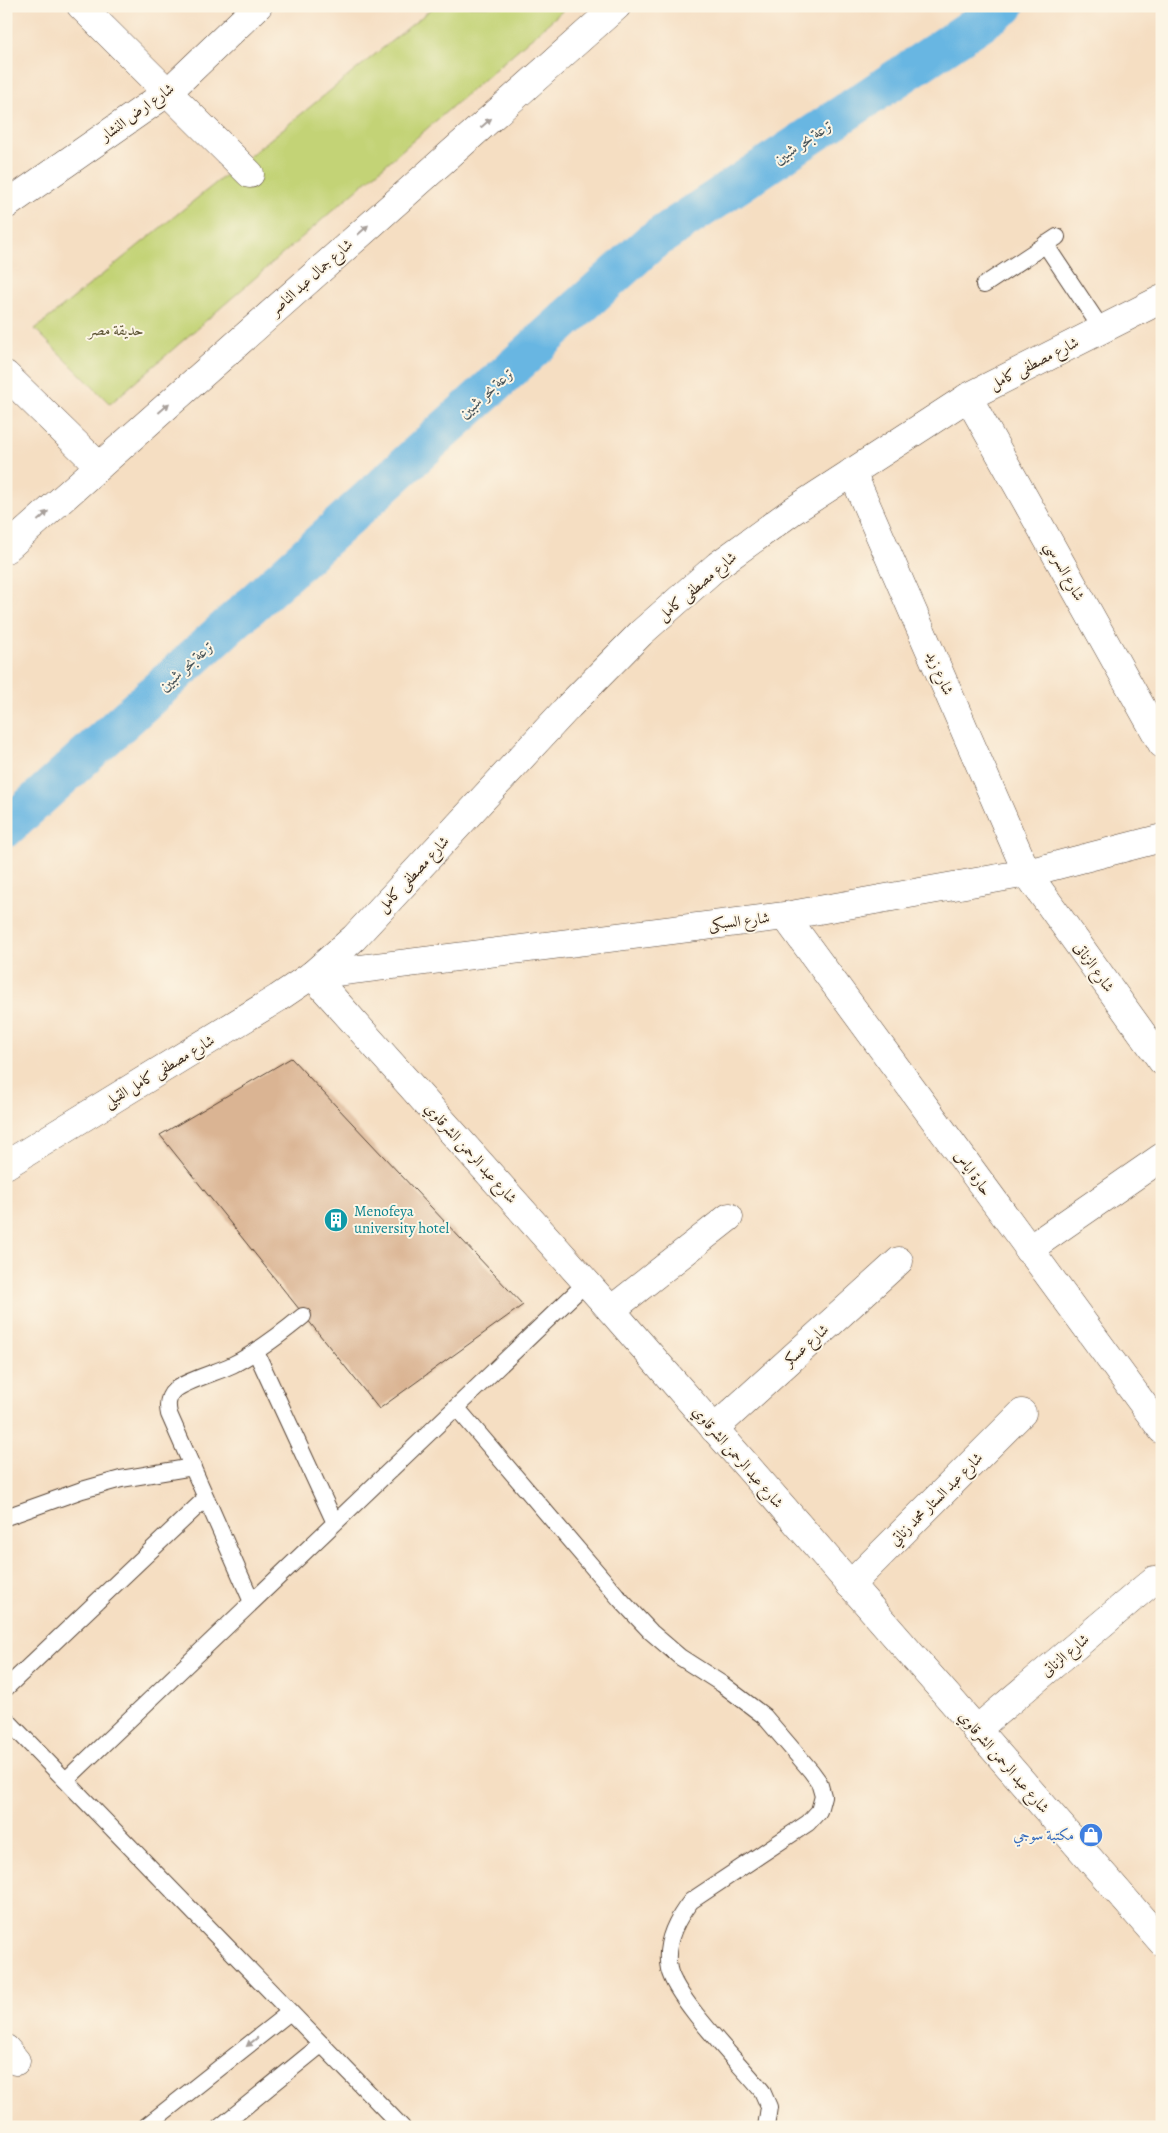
<svg xmlns="http://www.w3.org/2000/svg" width="1168" height="2133" font-family="Alegreya,Amiri,serif">
<rect width="100%" height="100%" fill="#fcf5e5"/>
<filter id="ink" filterUnits="userSpaceOnUse"><feTurbulence type="fractalNoise" baseFrequency=".02" numOctaves="2"/><feDisplacementMap in="SourceGraphic" scale="10" xChannelSelector="R" yChannelSelector="G"/><feConvolveMatrix kernelMatrix="1 2 1 2 8 2 1 2 1" color-interpolation-filters="sRGB"/></filter>
<filter id="wash" filterUnits="userSpaceOnUse"><feTurbulence type="fractalNoise" baseFrequency=".0096" numOctaves="4" result="noise"/><feDisplacementMap in="SourceGraphic" scale="20" xChannelSelector="R" yChannelSelector="G"/><feGaussianBlur stdDeviation="1.12" result="paint"/><feColorMatrix in="noise" values="0 0 0 0 0 0 0 0 0 0 0 0 0 0 0 0 0 1.4 0 .05"/><feComposite in="paint" operator="in"/></filter>
<g filter="url(#wash)">
<rect width="100%" height="100%" fill="#f5dec2"/>
<path fill="#c3d376" stroke="#7f7e4a" d="M435 6H568L110 404 35 329Z"/>
<g fill="none" stroke-linecap="round" stroke-linejoin="round">
<path stroke="#68b6e2" stroke-width="39" d="M6 828 650 243 1005 6"/>
</g>
<g id="blocks">
<path fill="#dab493" d="M291 1058 523 1305 379 1409 160 1135Z"/>
</g>
</g>
<g filter="url(#ink)">
<use href="#blocks" fill-opacity="0" stroke="#574537" stroke-width="1"/>
<g fill="none" stroke-linecap="round" stroke-linejoin="round">
<g stroke="#574537" stroke-width="18">
<path id="service" d="M1045 244 1101 328
M984 285 1057 237
M256 1352 335 1523
M456 1407 619 1598 651 1632 680 1657 722 1684 764 1716 811 1771 819 1782 823 1796 819 1811 808 1823 691 1901C676 1920 664 1944 669 1969 676 2000 740 2064 762 2091L769 2107 766 2127
M6 1517 82 1490 121 1479 193 1467
M252 1602 169 1414C167 1405 167 1397 175 1390 185 1381 218 1372 232 1365 258 1352 280 1335 303 1316
M6 1688 206 1498
M6 1719 402 2127
M66 1780 586 1283
M145 2127 290 2012
M220 2127 322 2044"/>
</g>
<g stroke="#574537" stroke-width="29">
<path id="minor" d="M81 6 250 174
M6 205 168 92 258 6
M6 375 99 466
M968 397 1162 744
M852 472 1027 873 1162 1061
M785 916 1162 1430
M312 975 785 916 1027 873 1162 838
M1028 1250 1162 1157
M611 1310 729 1217
M714 1429 899 1261
M850 1585 1022 1413
M976 1730 1154 1580
M6 2049 16 2061"/>
</g>
<g stroke="#574537" stroke-width="29">
<path id="tertiary" d="M312 975 611 1310 1162 1942"/>
</g>
<g stroke="#574537" stroke-width="29">
<path id="secondary" d="M6 1165 278 998 312 975 354 938 569 706 641 633 718 565 794 510 968 397 1162 299"/>
</g>
<g stroke="#574537" stroke-width="29">
<path id="primary" d="M6 549 617 6"/>
</g>
<use href="#service" stroke="#fff" stroke-width="16"/>
<use href="#minor" stroke="#fff" stroke-width="28"/>
<use href="#tertiary" stroke="#fff" stroke-width="28"/>
<use href="#secondary" stroke="#fff" stroke-width="28"/>
<use href="#primary" stroke="#fff" stroke-width="28"/>
</g>
<defs><path id="oneway-solid" d="M-6-.8H1V-3.2L6.5 0L1 3.2V.8H-6Z" transform="scale(1.25)"/></defs>
<g fill="#a79f9a">
<use href="#oneway-solid" transform="translate(486 123) rotate(-41)"/>
<use href="#oneway-solid" transform="translate(363 230) rotate(-42)"/>
<use href="#oneway-solid" transform="translate(164 408) rotate(-42)"/>
<use href="#oneway-solid" transform="translate(43 516) rotate(-42)"/>
<use href="#oneway-solid" transform="translate(252 2042) rotate(142)"/>
</g>
</g>
<defs>
<g id="building-disc" transform="scale(1.25)"><circle r="9.5" fill="#0f9aa8" stroke="#fcf5e5"/><path d="M-4-6H4V6H1V3H-1V6H-4ZM-2.5-4.3h1.7v1.8h-1.7ZM.8-4.3h1.7v1.8H.8ZM-2.5-1h1.7V.8h-1.7ZM.8-1h1.7V.8H.8Z" fill="#fff"/></g>
<g id="shop-disc" transform="scale(1.25)"><circle r="9.5" fill="#3f7fe0" stroke="#fcf5e5"/><path d="M-5-2.5h2.3a2.7 3.5 0 0 1 5.4 0H5L5.5 6h-11ZM-1.5-2.5h3a1.5 2.3 0 0 0-3 0Z" fill="#fff"/></g>
</defs>
<g fill-rule="evenodd">
<use href="#building-disc" x="336" y="1220"/>
<use href="#shop-disc" x="1091" y="1835"/>
</g>
<g text-anchor="middle" stroke-width="4" stroke-linejoin="round" paint-order="stroke">
<g font-size="15" fill="#3b2a1e" stroke="#fcf5e5">
<text transform="translate(137 112) rotate(-36)" y="5">شارع ارض النشار</text>
<text transform="translate(311 277) rotate(-42)" y="5">شارع جمال عبد الناصر</text>
<text transform="translate(1034 363) rotate(-27)" y="5">شارع مصطفى كامل</text>
<text transform="translate(1065 571) rotate(61)" y="5">شارع السرسي</text>
<text transform="translate(697 586) rotate(-40)" y="5">شارع مصطفى كامل</text>
<text transform="translate(940 673) rotate(66)" y="5">شارع زيد</text>
<text transform="translate(413 874) rotate(-47)" y="5">شارع مصطفى كامل</text>
<text transform="translate(739 921) rotate(-7)" y="5">شارع السبكى</text>
<text transform="translate(1094 967) rotate(54)" y="5">شارع الزناتى</text>
<text transform="translate(159 1071) rotate(-31)" y="5">شارع مصطفى كامل القبلى</text>
<text transform="translate(471 1153) rotate(48)" y="5">شارع عبد الرحمن الشرقاوي</text>
<text transform="translate(973 1173) rotate(54)" y="5">حارة اياس</text>
<text transform="translate(806 1345) rotate(-42)" y="5">شارع عسكر</text>
<text transform="translate(738 1457) rotate(49)" y="5">شارع عبد الرحمن الشرقاوي</text>
<text transform="translate(936 1499) rotate(-45)" y="5">شارع عبد الستار محمد زناتي</text>
<text transform="translate(1065 1655) rotate(-40)" y="5">شارع الزناتى</text>
<text transform="translate(1004 1762) rotate(49)" y="5">شارع عبد الرحمن الشرقاوي</text>
</g>
<g font-size="15" fill="#5d5434" stroke="#fcf5e5">
<text x="116" y="335">حديقة مصر</text>
</g>
<g font-size="15" fill="#0d838f" stroke="#fcf5e5" text-anchor="start">
<text x="354" y="1216">Menofeya<tspan x="354" dy="17">university hotel</tspan></text>
</g>
<g font-size="15" fill="#366cbe" stroke="#fcf5e5" text-anchor="end">
<text x="1074" y="1840">مكتبة سوجي</text>
</g>
<g font-size="16" font-style="italic" fill="#485459" stroke="#fcf5e5">
<text transform="translate(803 141) rotate(-34)" y="6">ترعة بحر شبين</text>
<text transform="translate(486 392) rotate(-42)" y="6">ترعة بحر شبين</text>
<text transform="translate(186 665) rotate(-42)" y="6">ترعة بحر شبين</text>
</g>
</g>
<rect width="1168" height="2133" fill="none" stroke="#fcf5e5" stroke-width="25"/>
</svg>
